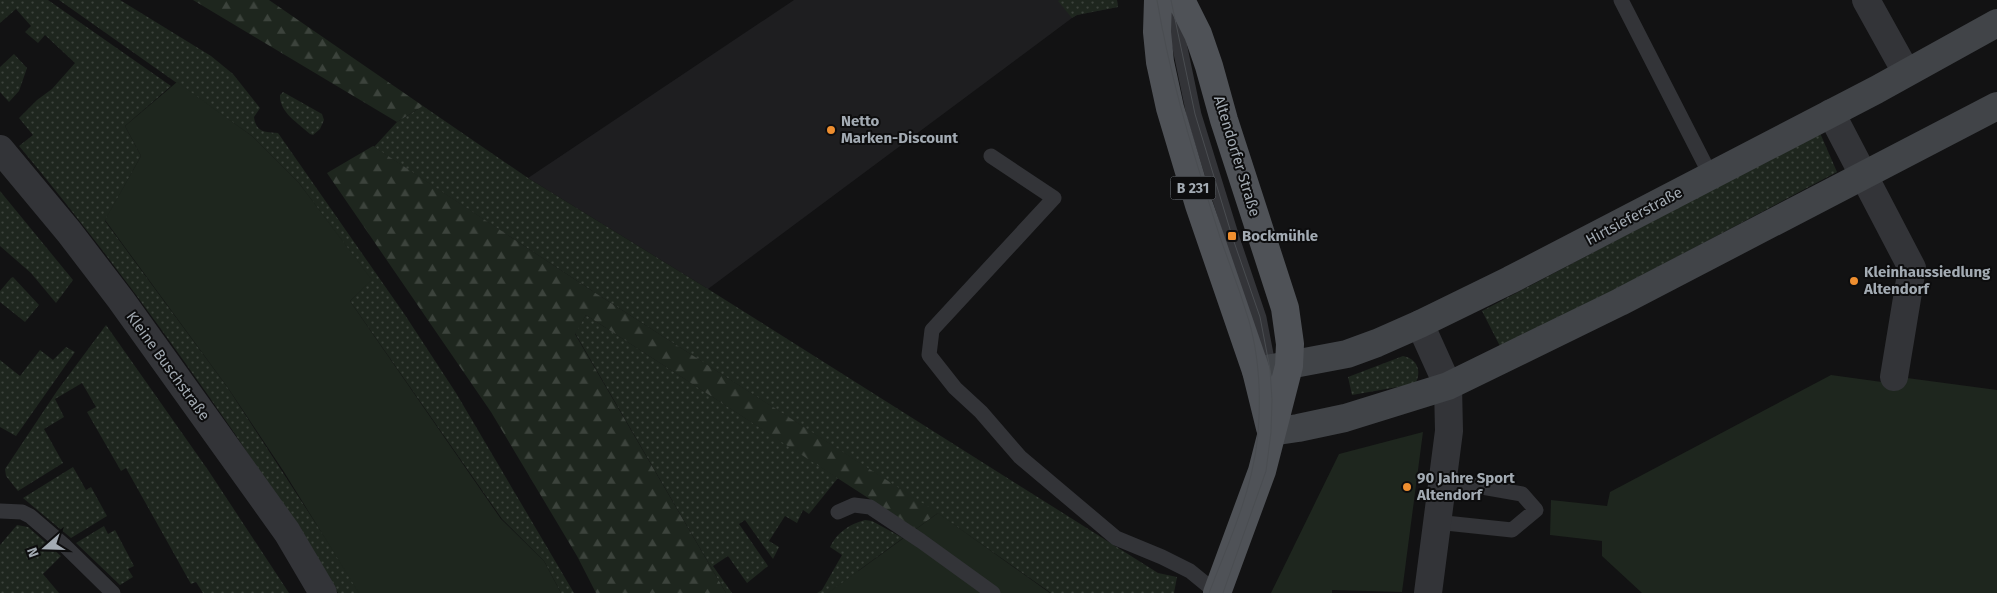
<svg xmlns="http://www.w3.org/2000/svg" width="1997" height="593" font-family="'Fira Sans',sans-serif">
<defs>
<pattern id="grass-dots" width="8" height="8" patternUnits="userSpaceOnUse" patternTransform="scale(1.25)"><rect width="8" height="8" fill="#1e261e"/><path d="M2 2h.1M6 6h.1" fill="none" stroke="#3c433c" stroke-width="1.8" stroke-linecap="round"/></pattern>
<pattern id="forest-firs" width="22" height="20" patternUnits="userSpaceOnUse" patternTransform="scale(1.25)"><rect width="22" height="20" fill="#1e261e"/><path d="M5 1l3.5 6h-7zM16 11l3.5 6h-7z" fill="#3c433c"/></pattern>
</defs>
<rect width="100%" height="100%" fill="#121213"/>
<path fill="#1e1e20" d="M794 0H1117L1118 7 1077 15 1072 18 708 289 528 178Z"/>
<path fill="url(#grass-dots)" d="M0 0H48L171 86 125 126 141 156 105 221 228 388 361 593H338C305 539 270 487 235 434 167 335 96 238 19 146L33 135 19 118 37 100 52 89 75 63 45 35 38 43 25 32 31 26 16 9 0 23Z
M59 0H120L211 56 233 74 260 108 254 117C256 133 266 132 278 133L405 315 456 393 574 593H561L544 561 502 519 350 301 371 280 299 183 252 136Z
M1060 0H1117L1118 7 1077 15 1072 18 1058 1Z
M14 54 27 68 19 91 9 102 0 92V67Z
M283 92 322 114 324 120 320 129 313 135 310 134C298 123 279 112 280 95Z
M423 106 528 178 708 289 1158 573 1177 577 1174 593H1051L937 513 597 294 374 147 397 122Z
M1820 133 1837 172 1502 350 1482 311Z
M0 191 73 280 56 303 31 273 0 246Z
M13 277 39 305 25 322 0 302V291L11 278Z
M586 315 838 478 809 514 803 510 797 523 785 516 769 541 779 547 773 559 745 520 739 524 768 566 747 583 728 556 713 566 732 593H726L575 333Z
M106 325 208 470 289 593H203L196 582 191 584 126 468 121 471 87 412 96 407 82 383 55 399 64 417 44 429 63 463 18 491 6 476 5 469 57 391Z
M66 347 75 352 16 436 0 427V360L20 376 40 350 53 360Z
M1403 356C1418 359 1422 372 1415 384L1352 395 1348 377Z
M73 467 86 490 91 487 107 516 71 538 23 498Z
M865 520 872 521 903 538 858 571 872 593H817L822 590 842 555 830 547C837 532 850 524 865 520Z
M17 525 28 527 61 556 43 574 59 593H0V545Z
M104 526 108 534 115 530 134 566 128 569 133 577 120 585 76 543Z"/>
<path fill="url(#forest-firs)" d="M193 0H269L423 106 397 122Z
M373 146 597 294 938 513 916 529 586 315 575 334 726 593H596L577 556 491 412 327 173Z"/>
<path fill="#1e261e" d="M177 82 252 136 299 183 372 280 350 301 501 519 544 561 561 593H359L284 472 228 388 105 220 141 156 125 126Z
M1831 375 1882 382 1907 378 1997 390V593H1642L1602 556V541L1550 535 1551 500 1607 506 1610 492Z
M1423 432 1402 592 1332 590V593H1271L1339 454Z
M938 513 1050 593H828Z"/>
<g fill="none" stroke-linecap="round" stroke-linejoin="round">
<path stroke="#333438" stroke-width="15" d="M1170 0 1194 115 1233 241 1259 318 1270 375
M1621 0 1711 176
M991 156 1054 198 932 330 929 355 955 388 981 412 1020 457 1116 538 1162 557 1190 571 1217 593
M0 511 22 512 30 516 65 546 113 593
M838 512 854 505 870 507 921 541 993 593
M1436 522 1512 530 1536 510 1522 494 1442 480"/>
<path stroke="#333438" stroke-width="28" d="M1866 0 1906 72
M1831 113 1912 268 1894 377
M0 149 69 232 121 300 287 532 323 593
M1420 324 1448 386 1449 431 1428 593"/>
<path stroke="#414448" stroke-width="28" d="M1256 371 1347 354 1377 343 1420 324 1510 280 1876 90 1997 23
M1271 432 1298 428 1345 418 1448 386 1620 302 1997 106"/>
<path stroke="#4f5257" stroke-width="28" d="M1158 0 1157 32 1160 62 1170 108 1199 205 1256 371 1270 428
M1181 0 1198 34 1209 66 1224 120 1285 308 1290 344 1289 366 1262 471 1217 593"/>
<path stroke="#4a4d51" stroke-width="1" d="M1157 0C1169 71 1189 140 1211 209 1222 247 1238 283 1249 321 1261 363 1262 413 1255 456 1247 503 1226 549 1209 593
M1171 0 1195 114 1232 236 1260 317 1270 369 1272 400 1271 432 1266 471 1223 593"/>
</g>
<g fill="#ee8e2f" stroke="#0d0d0e" stroke-width="2">
<circle cx="831" cy="130" r="5"/>
<rect x="1227" y="231" width="10" height="10" rx="2.5"/>
<circle cx="1854" cy="281" r="5"/>
<circle cx="1407" cy="487" r="5"/>
</g>
<g text-anchor="middle" stroke-width="4" stroke-linejoin="round" paint-order="stroke">
<rect fill="#0d0d0e" stroke="#767c82" stroke-width="1" x="1170.5" y="176.5" width="45" height="23" rx="4"/>
<g font-size="14" font-weight="bold" fill="#a3abb3">
<text x="1193" y="193">B 231</text>
</g>
<g font-size="15" font-weight="bold" fill="#a3abb3" stroke="#0d0d0e" text-anchor="start">
<text x="841" y="126">Netto<tspan x="841" dy="17">Marken-Discount</tspan></text>
<text x="1242" y="241">Bockmühle</text>
<text x="1864" y="277">Kleinhaussiedlung<tspan x="1864" dy="17">Altendorf</tspan></text>
<text x="1417" y="483">90 Jahre Sport<tspan x="1417" dy="17">Altendorf</tspan></text>
</g>
<g font-size="15" fill="#a3abb3" stroke="#0d0d0e">
<text transform="translate(1237 156) rotate(73)" y="5">Altendorfer Straße</text>
<text transform="translate(1634 216) rotate(-28)" y="5">Hirtsieferstraße</text>
<text transform="translate(168 366) rotate(54)" y="5">Kleine Buschstraße</text>
</g>
</g>
<g transform="translate(45 548) rotate(250)" stroke="#0d0d0e" stroke-width="4" paint-order="stroke">
<path d="M0-4L9 19L0 12L-9 19Z" fill="#a3abb3"/>
<text y="-8" font-size="14" font-weight="bold" text-anchor="middle" fill="#a3abb3">N</text>
</g>
</svg>
